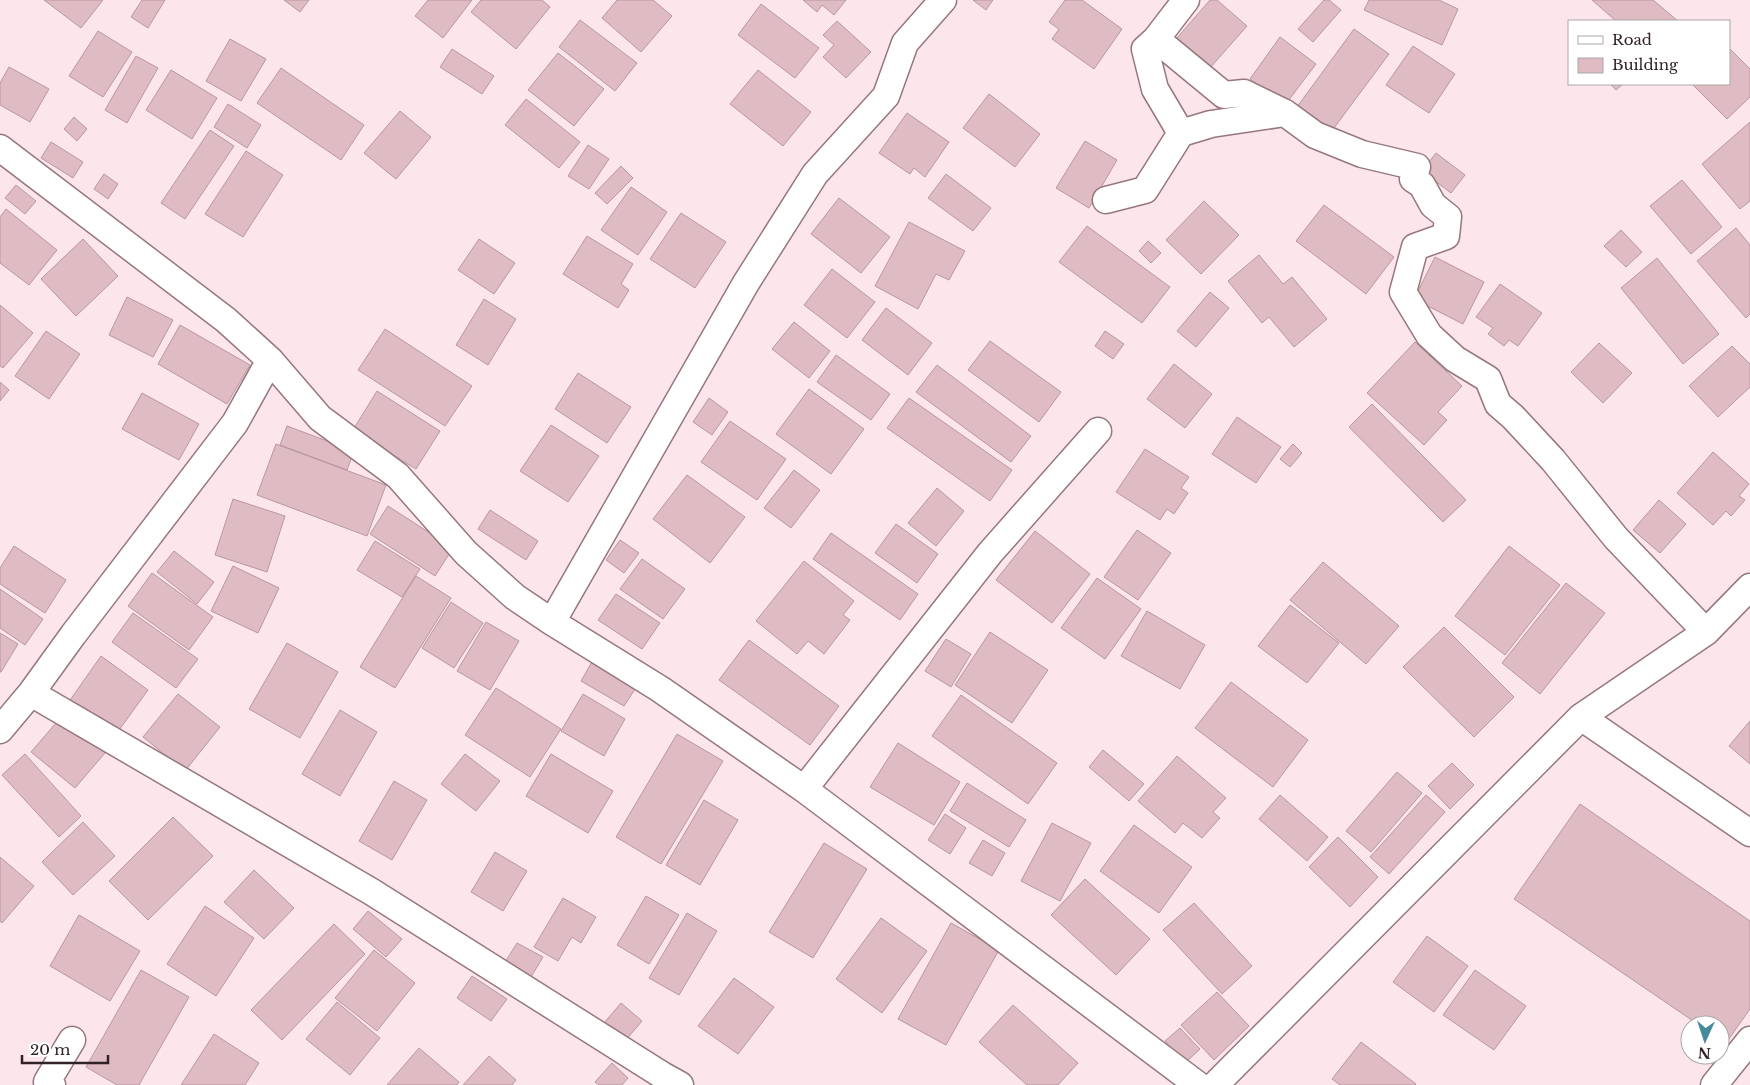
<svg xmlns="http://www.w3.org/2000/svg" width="1750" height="1085" font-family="'Libre Baskerville',serif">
<rect width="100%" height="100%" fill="#fce6eb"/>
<path fill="#dfbbc3" stroke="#b9979f" d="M44 0H103L81 28Z
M142 0H165L148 28 131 17Z
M284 0H309L300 12Z
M428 0H472L443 38 415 16Z
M481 0H542L550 7 516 49 471 12Z
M617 0H653L672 16 641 52 602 18Z
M803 0H846L834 15 822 5 817 12Z
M973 0H993L986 10Z
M1065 0H1082L1122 29 1094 69 1052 39 1059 29 1049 22Z
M1210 0H1217L1247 26 1209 69 1176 39Z
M1324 0H1329L1341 10 1313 42 1298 29Z
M1369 0H1439L1458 9 1442 45 1364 10Z
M1592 0H1653L1678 21H1616Z
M761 4 819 48 795 78 738 35Z
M580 20 637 63 615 91 559 47Z
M837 21 871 52 846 78 823 57 834 45 823 35Z
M1354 29 1389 54 1331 132 1297 107Z
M98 31 132 52 103 97 69 76Z
M1280 37 1316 64 1285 105 1250 79Z
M230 39 266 59 241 101 206 81Z
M1413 46 1455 74 1429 113 1386 85Z
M1729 48 1750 69V97L1727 119 1692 84H1729Z
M452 49 494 76 482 94 440 67Z
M558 53 604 89 574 126 528 90Z
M136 56 158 68 127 123 105 110Z
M9 67 49 89 30 122 0 105V83Z
M281 68 364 125 341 160 257 103Z
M171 70 217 98 192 139 146 110Z
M758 70 811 112 783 146 730 104Z
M1610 84H1623L1616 90Z
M989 94 1040 134 1015 167 963 128Z
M526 99 580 142 559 168 505 125Z
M228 104 261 125 247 148 214 127Z
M400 111 431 137 396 179 364 153Z
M907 113 949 142 925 177 914 168 910 174 879 153Z
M74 117 87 129 77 141 64 129Z
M1750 122V201L1740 209 1702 164Z
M210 130 234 146 185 219 161 203Z
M1085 141 1117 160 1089 208 1056 188Z
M51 142 83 162 73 178 41 158Z
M588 145 609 159 589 189 568 176Z
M246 151 283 175 243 237 205 214Z
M1436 153 1465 175 1451 193 1422 171Z
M621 166 633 178 607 204 595 193Z
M104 174 118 184 108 199 94 189Z
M946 174 991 208 973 231 928 198Z
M1682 180 1722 227 1691 254 1650 206Z
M16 185 36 201 25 214 5 198Z
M631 187 667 212 638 255 601 230Z
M839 198 890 237 861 273 811 234Z
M1204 201 1239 235 1201 274 1166 240Z
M1324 205 1394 257 1366 294 1296 241Z
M6 209 57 250 29 285 0 263V217Z
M681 213 726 242 695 288 650 259Z
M909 222 965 251 949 280 936 274 918 309 875 286Z
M1087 226 1170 287 1142 323 1059 262Z
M1736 228 1750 245V314L1746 318 1697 261Z
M1621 230 1642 252 1626 267 1604 246Z
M587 236 633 264 621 284 629 290 618 308 563 274Z
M83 239 118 276 76 316 41 279Z
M479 239 515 263 494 294 458 270Z
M1148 241 1161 253 1151 263 1139 251Z
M1259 255 1283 284 1292 277 1327 319 1294 347 1269 317 1262 323 1228 281Z
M1435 257 1484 282 1463 324 1414 299Z
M1657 258 1719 334 1683 364 1621 288Z
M832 269 875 302 847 338 804 305Z
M1500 284 1542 313 1518 346 1509 340 1504 346 1488 334 1493 328 1476 317Z
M1210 292 1229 308 1196 347 1177 331Z
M127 297 173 320 153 357 109 335Z
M484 299 516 319 488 365 456 345Z
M0 305 33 333 3 368 0 366Z
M886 308 932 343 908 375 862 340Z
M794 322 830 351 809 378 772 349Z
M180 325 250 365 227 404 158 364Z
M385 329 472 386 445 426 358 370Z
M46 331 80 354 49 399 15 376Z
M1105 331 1124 344 1113 359 1095 346Z
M990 341 1061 392 1039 422 968 370Z
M1415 342 1462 386 1438 412 1447 420 1424 445 1367 393Z
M1599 343 1632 373 1603 403 1571 372Z
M1732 346 1750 364V387L1718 417 1689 386Z
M836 355 890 394 871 420 817 382Z
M1174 364 1212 394 1185 428 1147 399Z
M937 365 1031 436 1011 462 916 392Z
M578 373 631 407 607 443 555 409Z
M0 382 9 390 0 401Z
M809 389 864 429 831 474 776 434Z
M377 391 440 431 416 469 353 430Z
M142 393 199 424 179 460 122 429Z
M709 398 728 412 712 435 693 422Z
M909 398 1012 470 990 501 887 428Z
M1372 404 1466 500 1443 522 1349 427Z
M1237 417 1281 447 1256 483 1212 454Z
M730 421 786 459 757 500 701 462Z
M551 425 599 456 568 502 520 471Z
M287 426 354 451 347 470 280 445Z
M276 444 386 485 367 536 257 495Z
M1293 444 1302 453 1290 467 1280 459Z
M1145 449 1189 477 1181 488 1188 493 1174 514 1167 509 1160 520 1116 492Z
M1713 452 1749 484 1739 496 1745 500 1731 516 1726 511 1713 525 1677 493Z
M794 470 820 490 791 528 764 508Z
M687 475 745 517 710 563 653 519Z
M937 488 964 511 936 546 908 523Z
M233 499 285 516 267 572 215 555Z
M1659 500 1686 524 1660 553 1633 530Z
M388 506 453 548 435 576 370 534Z
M490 510 538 541 526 560 478 529Z
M896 524 938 554 917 583 875 553Z
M1137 530 1171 553 1138 600 1104 577Z
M1035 531 1090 574 1052 623 996 580Z
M831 533 918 594 900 620 813 559Z
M620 540 639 553 624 573 606 560Z
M375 541 420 569 402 597 357 570Z
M14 546 66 580 45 613 0 584V568Z
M1509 546 1560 585 1505 655 1455 616Z
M174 551 214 582 197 604 157 572Z
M642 559 685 589 663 619 620 589Z
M804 561 854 601 843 615 850 620 824 654 808 641 797 654 756 621Z
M1323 562 1399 626 1366 664 1290 600Z
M233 566 279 588 258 633 211 611Z
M152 573 213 617 189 650 128 606Z
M416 576 451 598 395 688 360 667Z
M1097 578 1141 609 1105 659 1061 628Z
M1566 583 1605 613 1540 694 1502 663Z
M0 589 43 619 25 645 0 628Z
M616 594 660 623 642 649 598 620Z
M451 602 483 623 454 668 422 648Z
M1290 605 1339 643 1307 683 1258 646Z
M1147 611 1205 645 1180 689 1121 656Z
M133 613 198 659 176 688 112 642Z
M486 622 519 641 490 690 457 671Z
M1444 627 1514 697 1474 737 1403 667Z
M990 632 1048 670 1012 723 955 685Z
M0 633 18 644 1 672H0Z
M946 639 971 654 951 687 925 671Z
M749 640 839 706 810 745 719 680Z
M287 643 338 672 300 738 249 709Z
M101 656 148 690 114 737 68 703Z
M593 660 637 686 624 706 581 681Z
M1231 682 1308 740 1273 787 1195 728Z
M496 688 561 729 530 777 465 735Z
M178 694 220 727 185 771 143 737Z
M583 694 625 719 604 756 561 731Z
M961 695 1057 763 1028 804 932 736Z
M340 710 377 732 340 796 302 774Z
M62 716 105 753 75 788 31 752Z
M1750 721V764L1729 746Z
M677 734 723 761 661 864 616 837Z
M898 743 960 782 934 825 870 787Z
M1103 750 1144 784 1129 801 1089 767Z
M25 754 81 816 59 837 2 775Z
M465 754 500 781 476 811 441 784Z
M551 754 613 791 588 833 526 796Z
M1177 756 1226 798 1213 812 1220 818 1202 838 1183 823 1175 833 1138 801Z
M1452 763 1474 785 1450 809 1428 786Z
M1397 772 1422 793 1371 852 1346 831Z
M394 781 427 800 392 860 359 841Z
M967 783 1026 820 1009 847 950 811Z
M1280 795 1328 837 1307 861 1259 819Z
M1426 795 1445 812 1389 874 1370 857Z
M704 800 738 820 700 885 666 865Z
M1580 804 1750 921V1009L1726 1043 1720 1039V1025H1699L1514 899Z
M945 814 966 828 950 854 928 840Z
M173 817 213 856 148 920 109 881Z
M83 822 115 856 73 895 42 862Z
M1052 823 1091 843 1060 901 1021 881Z
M1134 825 1192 867 1159 913 1100 871Z
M1338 837 1378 877 1350 907 1309 867Z
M983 840 1005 853 992 876 969 863Z
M824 843 867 869 813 958 769 932Z
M495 852 527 871 503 911 471 892Z
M0 857 34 886 2 923 0 921Z
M254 870 294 908 264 939 224 902Z
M1085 879 1150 939 1116 975 1051 915Z
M646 896 679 915 649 964 617 945Z
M563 898 596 917 581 943 572 937 558 961 534 947Z
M1194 903 1252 966 1222 994 1163 930Z
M205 906 254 938 216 996 167 964Z
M368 911 402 939 386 957 353 929Z
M687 913 717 931 679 995 649 978Z
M79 915 140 951 110 1001 50 966Z
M881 918 927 951 882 1013 836 979Z
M951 923 999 950 946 1045 898 1019Z
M334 924 365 954 282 1040 251 1010Z
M1427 936 1468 966 1434 1012 1393 982Z
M517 943 543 957 528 982 502 967Z
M374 950 415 983 377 1031 335 998Z
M141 970 189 997 139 1085H117L86 1067Z
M1475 970 1526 1006 1494 1050 1443 1015Z
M472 976 507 999 491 1021 457 998Z
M734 978 774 1007 738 1054 698 1026Z
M1217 992 1249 1026 1214 1060 1181 1025Z
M337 1002 380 1038 350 1075 306 1039Z
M621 1003 642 1021 625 1041 604 1023Z
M1013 1005 1078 1063 1058 1085H1027L979 1042Z
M1180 1028 1200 1049 1185 1063 1165 1041Z
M214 1034 259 1063 245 1085H181Z
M1361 1042 1416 1084 1415 1085H1340L1332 1079Z
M419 1048 459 1082 457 1085H387Z
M489 1056 516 1080 512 1085H463Z
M612 1063 628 1078 622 1085H599L595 1082Z"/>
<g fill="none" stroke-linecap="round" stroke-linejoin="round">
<g stroke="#97777e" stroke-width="29">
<path id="minor" d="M1156 39 1224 95 1244 93 1285 113 1315 135 1362 154 1417 167 1413 179 1422 185 1433 205 1448 217 1446 236 1415 247 1403 292 1429 335 1455 359 1488 379 1498 404 1513 417 1553 460 1616 538 1706 632
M1181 133 1211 124 1285 113
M0 148 226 320 270 360 320 418 398 476 466 553 515 597 552 622 660 689 804 789 1198 1085
M1106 200 1145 190 1181 133 1155 89 1145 49 1156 39 1186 0
M552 622 746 283 815 174 886 96 905 43 943 0
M31 693 372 892 662 1075 680 1085
M1581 717 1750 833
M0 730 31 693 73 635 235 423 270 360
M804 789 990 553 1098 431
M52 1085 47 1082 72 1040
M1215 1085 1581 717 1706 632 1750 587
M1714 1085 1750 1040"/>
</g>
<use href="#minor" stroke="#fff" stroke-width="26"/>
</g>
<rect x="1568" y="20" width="162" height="65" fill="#ffffff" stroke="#aca7a8"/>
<rect x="1578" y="36" width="25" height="8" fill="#ffffff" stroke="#aca7a8"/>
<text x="1612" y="45" font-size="15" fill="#302226">Road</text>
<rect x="1578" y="58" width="25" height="15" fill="#dfbbc3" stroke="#aca7a8"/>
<text x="1612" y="70" font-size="15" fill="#302226">Building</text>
<g transform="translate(1705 1040) rotate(183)"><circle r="24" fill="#ffffff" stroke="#aca7a8"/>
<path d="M0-4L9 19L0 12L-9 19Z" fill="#478b9a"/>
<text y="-8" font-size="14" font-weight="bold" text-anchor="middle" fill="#302226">N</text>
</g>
<path d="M22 1055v8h86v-8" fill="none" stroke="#302226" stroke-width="2.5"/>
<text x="30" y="1055" font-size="15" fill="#302226" stroke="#ffffff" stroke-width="4" paint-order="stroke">20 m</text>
</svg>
